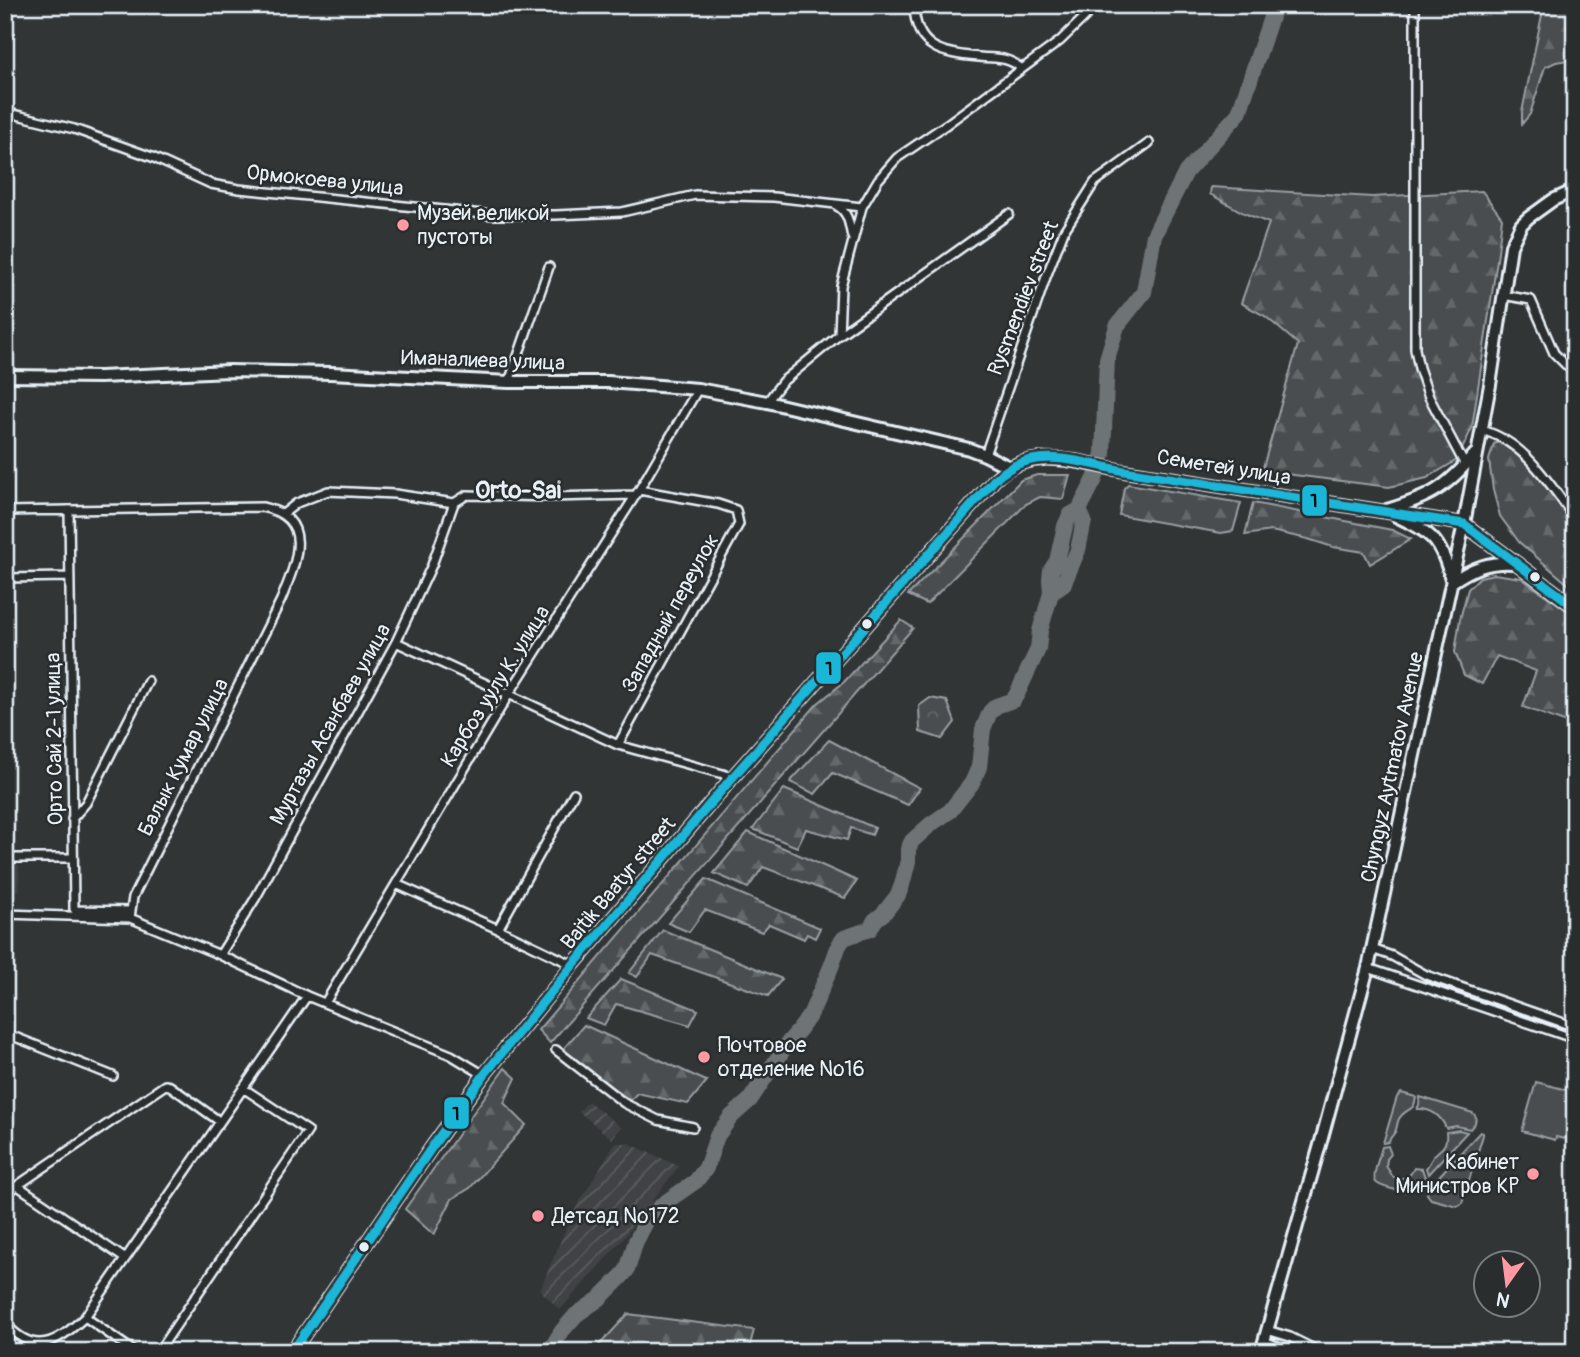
<svg xmlns="http://www.w3.org/2000/svg" width="1580" height="1357" font-family="Pangolin,sans-serif">
<defs>
<pattern id="industrial-furrows" width="10" height="10" patternUnits="userSpaceOnUse" patternTransform="scale(1.75)"><rect width="10" height="10" fill="#3f4244"/><path d="M-1 1l2-2M0 10L10 0M9 11l2-2" fill="none" stroke="#5b5e60"/></pattern>
<pattern id="forest-firs" width="22" height="20" patternUnits="userSpaceOnUse" patternTransform="scale(1.75)"><rect width="22" height="20" fill="#494d4f"/><path d="M5 1l3.5 6h-7zM16 11l3.5 6h-7z" fill="#636769"/></pattern>
<pattern id="park-crowns" width="20" height="18" patternUnits="userSpaceOnUse" patternTransform="scale(1.75)"><rect width="20" height="18" fill="#494d4f"/><path d="M2 6a3 3 0 1 1 6 0M12 15a3 3 0 1 1 6 0" fill="none" stroke="#636769"/></pattern>
</defs>
<rect width="100%" height="100%" fill="#323536"/>
<filter id="ink" filterUnits="userSpaceOnUse"><feTurbulence type="fractalNoise" baseFrequency=".0143" numOctaves="2"/><feDisplacementMap in="SourceGraphic" scale="14" xChannelSelector="R" yChannelSelector="G"/><feConvolveMatrix kernelMatrix="1 2 1 2 8 2 1 2 1" color-interpolation-filters="sRGB"/></filter>
<g filter="url(#ink)">
<path fill="#3f4244" d="M5 865H19L20 890H5Z"/>
<path fill="url(#industrial-furrows)" d="M588 1101 621 1127 612 1139 579 1112Z
M615 1143H628L679 1166 623 1239 560 1310 540 1290 571 1216Z"/>
<path fill="#494d4f" stroke="#989fa4" stroke-width="2" d="M1536 1082 1575 1092V1102L1565 1139 1556 1137 1555 1140 1522 1131Z
M1401 1093 1416 1097C1414 1111 1410 1107 1402 1115 1396 1120 1398 1127 1395 1132 1393 1135 1390 1138 1388 1142L1383 1143 1397 1097Z
M1420 1097 1473 1113 1476 1117 1475 1123 1470 1129 1456 1126 1446 1128C1441 1116 1431 1108 1417 1109L1419 1105Z
M1459 1130 1467 1132 1428 1174 1426 1168C1429 1165 1430 1161 1433 1157 1439 1148 1448 1149 1446 1132Z
M1480 1132 1483 1133V1135L1462 1203 1457 1206 1431 1199 1427 1194 1428 1188Z
M1388 1146 1391 1154 1387 1159 1386 1166 1393 1177C1402 1180 1410 1178 1414 1168L1422 1169 1425 1177C1421 1181 1417 1187 1413 1190 1407 1194 1378 1187 1375 1181 1372 1175 1380 1154 1382 1147Z"/>
<path fill="url(#forest-firs)" stroke="#989fa4" stroke-width="2" d="M1544 5H1575V59L1556 62 1545 67 1530 114 1522 124V112Z
M1211 187 1372 197 1482 191 1502 218 1497 260 1472 428 1457 460 1427 478 1389 487 1262 471 1298 344 1265 316 1241 303 1269 223 1244 213 1210 194Z
M1500 441C1520 454 1569 505 1574 529 1578 545 1575 572 1575 590L1519 542 1500 516 1493 490 1489 460 1494 444Z
M1037 475H1070L1063 499 1040 497 1026 504 927 604 908 595 1021 480Z
M1128 484 1241 503 1233 531 1221 533 1119 515 1124 488Z
M1253 503 1392 530 1411 539 1370 564 1364 552 1333 547 1308 539 1271 531 1245 535Z
M1494 574 1521 578 1575 616V726L1523 707 1536 671 1497 656 1482 684 1464 675 1455 652 1460 619 1468 589 1480 577Z
M901 620 913 628 550 1043 538 1030 817 704 844 682Z
M829 740 920 788 908 805 833 773 815 794 790 782Z
M784 789 875 828 872 835 851 828 847 840 806 829 797 847 753 829Z
M748 832 857 881 845 898 763 867 748 888 714 873Z
M706 879 820 928 815 938 807 934 804 939 769 924 762 932 705 910 689 932 668 923Z
M663 930 782 979 768 996 652 955 637 977 629 973Z
M621 979 698 1010 690 1025 616 1004 604 1025 586 1018Z
M584 1025 706 1081H707L688 1104 637 1093 630 1101 563 1049Z
M505 1068 516 1078 504 1103 526 1125 470 1188 452 1199 434 1235 405 1209Z
M628 1314 754 1330 748 1352H593Z"/>
<path fill="url(#park-crowns)" stroke="#989fa4" stroke-width="2" d="M930 698 947 701 955 722 942 739 920 732 919 706Z"/>
<g fill="none" stroke-linecap="round" stroke-linejoin="round">
<path stroke="#6e7376" stroke-width="16" d="M1051 593 1050 579 1051 570 1057 561 1065 526 1070 515 1079 510
M549 1352 562 1331 576 1315 599 1299 621 1277 627 1270 636 1241 648 1218 663 1204 696 1181 706 1168 717 1136 731 1117 750 1100 787 1044 800 1029 811 1013 831 967 839 945 844 938 870 929 875 920 884 913 898 895 902 885 908 861V849L912 841 931 824 950 811 972 783 979 767 983 729 990 712 996 706 1013 700 1017 694 1038 649 1040 631 1051 593 1063 585 1078 550 1084 521 1079 510 1095 479 1103 454 1107 359 1117 326 1144 292 1154 235 1186 172 1239 113 1275 5"/>
<g stroke="#e8f1f8" stroke-width="12">
<path id="street" d="M914 5C915 48 941 54 979 57 997 59 1006 56 1021 68
M1415 5V349L1419 368 1429 397 1465 465
M5 112 74 129 152 157 211 184 239 189 493 215H556L622 212 695 195 774 197 862 207
M837 206C849 213 849 224 852 237
M1503 295 1531 300 1554 353 1575 374
M839 335 1009 214
M509 382 549 267
M767 402 782 382 839 335 841 286 862 207 878 180 897 158 947 124 1060 41 1097 5
M1481 430C1525 441 1549 484 1575 518
M985 455 1046 277 1064 231 1095 182 1149 143
M454 503 467 495 550 497 634 495
M69 510 74 909 75 910 131 911
M5 511 262 507C317 518 295 565 281 600L133 897 130 918 220 955 307 996 451 1055 484 1075
M283 514 297 503 328 491 395 494 454 503
M5 578 69 577
M396 642 618 745 723 774 732 778
M618 745 739 524 736 510 718 504 639 490
M72 819 86 803 148 681
M5 858H72
M396 884 498 929 573 965
M5 914 130 918
M498 929 574 793
M1372 949 1392 956 1426 975 1575 1027
M220 955 255 899 396 642 432 565 454 503
M1368 968 1575 1039
M325 1003 509 694 639 490 698 389
M5 1033 113 1076
M556 1050 624 1103 658 1120 693 1127
M18 1186 124 1258
M5 1194 165 1085 170 1086 219 1121
M5 1265V1267
M85 1317 135 1352
M5 1323C35 1357 56 1343 85 1317L307 996
M1267 1330 1290 1337 1320 1352
M1264 1341 1293 1352
M158 1352 308 1131 243 1088"/>
</g>
<g stroke="#e8f1f8" stroke-width="16">
<path id="secondary" d="M5 376 100 377 229 371 331 373 509 382H608L698 389 767 402 969 449 985 455 1009 467
M1387 510C1430 497 1445 489 1475 454
M1396 516C1432 533 1441 540 1451 579
M1452 582C1472 568 1490 561 1514 563
M292 1352 432 1147 484 1075 573 965 732 778 995 479C1030 444 1081 463 1124 471L1464 524 1575 607
M1261 1352 1320 1145 1368 968 1464 524 1490 385 1511 246 1521 225 1528 218 1553 200 1575 190"/>
</g>
<use href="#street" stroke="#2a2d2e" stroke-width="7"/>
<use href="#secondary" stroke="#2a2d2e" stroke-width="10"/>
<g stroke="#2a2d2e" stroke-width="14">
<path id="bus-1" d="M292 1352 432 1147 484 1075 573 965 732 778 995 479C1004 472 1013 465 1024 462 1056 452 1092 465 1124 471L1464 524 1575 607"/>
</g>
<use href="#bus-1" stroke="#1ab6d8" stroke-width="9"/>
</g>
</g>
<g fill="#ff9aa2" stroke="#2a2d2e" stroke-width="2.5">
<circle cx="403" cy="225" r="7"/>
<circle cx="704" cy="1057" r="7"/>
<circle cx="1533" cy="1174" r="7"/>
<circle cx="538" cy="1216" r="7"/>
</g>
<g fill="#e8f1f8" stroke="#2a2d2e" stroke-width="2.5">
<circle cx="1535" cy="577" r="6"/>
<circle cx="867" cy="624" r="6"/>
<circle cx="364" cy="1247" r="6"/>
</g>
<g text-anchor="middle" stroke-width="5" stroke-linejoin="round" paint-order="stroke">
<g font-size="21" fill="#e8f1f8" stroke="#2a2d2e">
<text transform="translate(325 180) rotate(6)" y="7">Ормокоева улица</text>
<text transform="translate(1023 298) rotate(-69)" y="7">Rysmendiev street</text>
<text transform="translate(483 360) rotate(2)" y="7">Иманалиева улица</text>
<text transform="translate(1224 467) rotate(9)" y="7">Семетей улица</text>
<text transform="translate(670 613) rotate(-61)" y="7">Западный переулок</text>
<text transform="translate(495 686) rotate(-58)" y="7">Карбоз уулу К. улица</text>
<text transform="translate(330 724) rotate(-61)" y="7">Муртазы Асанбаев улица</text>
<text transform="translate(54 739) rotate(-91)" y="7">Орто Сай 2-1 улица</text>
<text transform="translate(183 757) rotate(-63)" y="7">Балык Кумар улица</text>
<text transform="translate(1392 767) rotate(-78)" y="7">Chyngyz Aytmatov Avenue</text>
<text transform="translate(618 883) rotate(-50)" y="7">Baitik Baatyr street</text>
</g>
<g font-size="21" fill="#e8f1f8" stroke="#2a2d2e" text-anchor="start">
<text x="417" y="220">Музей великой<tspan x="417" dy="24">пустоты</tspan></text>
<text x="718" y="1052">Почтовое<tspan x="718" dy="24">отделение №16</tspan></text>
<text x="1519" y="1169" text-anchor="end">Кабинет<tspan x="1519" dy="24">Министров КР</tspan></text>
<text x="552" y="1223">Детсад №172</text>
</g>
<g font-size="24" font-weight="bold" fill="#e8f1f8" stroke="#2a2d2e">
<text x="518" y="498">Orto-Sai</text>
</g>
</g>
<g stroke="#2a2d2e" stroke-width="2.5">
<rect x="1301" y="484" width="27" height="33" rx="7" fill="#1ab6d8"/>
<rect x="815" y="651" width="27" height="34" rx="7" fill="#1ab6d8"/>
<rect x="443" y="1096" width="27" height="34" rx="7" fill="#1ab6d8"/>
</g>
<g font-size="19" text-anchor="middle" font-weight="bold" fill="#111">
<text x="1314" y="507">1</text>
<text x="829" y="675">1</text>
<text x="456" y="1120">1</text>
</g>
<rect width="1580" height="1357" fill="none" stroke="#2a2d2e" stroke-width="28"/>
<rect x="14" y="14" width="1552" height="1329" fill="none" stroke="#e8f1f8" stroke-width="2.5" filter="url(#ink)"/>
<g transform="translate(1507 1284) rotate(194)"><circle r="33" fill="#2a2d2e" stroke="#767b7f" stroke-width="2"/>
<path d="M0-5L12 26L0 18L-12 26Z" fill="#ff9aa2"/>
<text y="-10" font-size="19" font-weight="bold" text-anchor="middle" fill="#e8f1f8">N</text>
</g>
</svg>
